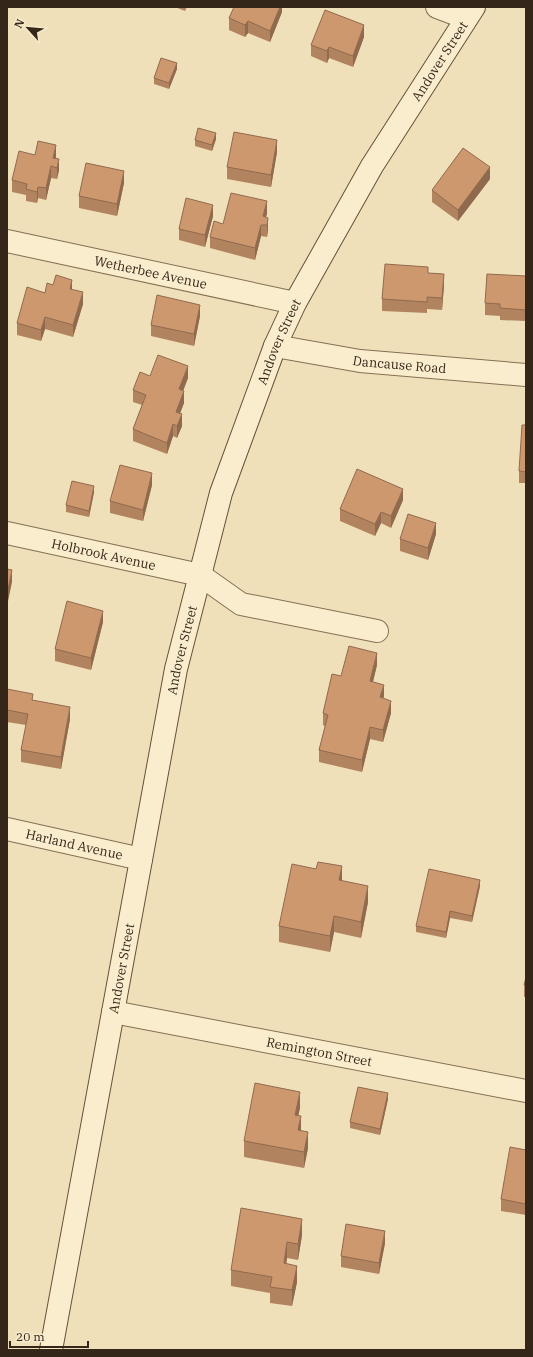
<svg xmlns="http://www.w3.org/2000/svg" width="533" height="1357" font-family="'IBM Plex Serif',serif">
<rect width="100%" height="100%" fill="#efe0ba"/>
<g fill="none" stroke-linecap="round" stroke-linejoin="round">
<g stroke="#866f54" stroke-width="24">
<g id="minor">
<path d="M437 7 466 18"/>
<path id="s1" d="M7 241 295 303"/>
<path id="s2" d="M275 346 360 361 526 375"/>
<path id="s3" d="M7 533 200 575 241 604 377 631"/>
<path id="s4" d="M7 829 141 859"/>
<path id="s5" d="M113 1012 526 1091"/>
</g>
</g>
<g stroke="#675038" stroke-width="24">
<g id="secondary">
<path id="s6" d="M51 1350 176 669 221 493 275 346 295 303 372 166 474 7"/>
</g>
</g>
<use href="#minor" stroke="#faedcd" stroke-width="22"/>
<use href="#secondary" stroke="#faedcd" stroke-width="22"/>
</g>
<path fill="#b1835f" d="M175 7H187L185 11Z
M282 7V12L270 42 248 33 245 37 229 30V18Z
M364 37 353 67 329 58 327 63 311 56V45Z
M177 69 169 89 154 84V78Z
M216 139 212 151 195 146V140Z
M277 152 271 187 227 179V167Z
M35 155 56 157 59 170 57 179 51 178 46 200 38 198 37 203 26 201V195L12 192V180Z
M490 179 458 221 432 202V190Z
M124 183 117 216 79 208V196Z
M267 213 266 217 268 229 267 237 261 236 255 260 210 248V237L223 224Z
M213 216 205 247 179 240V229Z
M428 273 444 285 442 310 427 309V313L382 311V299Z
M526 276V321L500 320V316L485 315V303Z
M72 290 83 304 73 337 45 329 41 341 17 335V323L45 293Z
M200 316 194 346 151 336V325Z
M150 376 188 378 183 391 184 403 180 413 182 426 177 438 173 436 167 454 133 441V429L142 405 133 402V390Z
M526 425V483H519V471Z
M152 485 143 521 110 513V501Z
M94 492 89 517 66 512V505Z
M403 500 391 528 381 523 375 536 340 521V509Z
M436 534 428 560 400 551V539Z
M103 622 91 670 55 661V649Z
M377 665 373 682 384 696 383 698 391 713 383 742 370 739 362 772 319 762V750L325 726 323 725V713L341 676Z
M7 691 33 700 70 719 61 769 21 762V750L26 725 7 722Z
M342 881 368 902 361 938 334 932 330 952 279 942V926Z
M480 886 472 922 450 918 446 938 416 932V926Z
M526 977V997H524V985Z
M388 1099 380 1135 350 1128V1122Z
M300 1108 298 1115 301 1131 308 1148 304 1168 244 1157V1141Z
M526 1150V1215L501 1211V1199Z
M302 1235 298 1260 287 1258 286 1264 297 1282 292 1306 270 1303V1293L231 1286V1270Z
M385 1243 379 1274 341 1267V1256Z"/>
<path fill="#906a4e" d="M280 7H282V12L270 42V31Z
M248 21V33L245 37V25Z
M364 25V37L353 67V56Z
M329 47V58L327 63V51Z
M177 63V69L169 89V83Z
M216 133V139L212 151V145Z
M277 140V152L271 187V175Z
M56 145V157L54 167 53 158Z
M59 159V170L57 179V168Z
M51 166V178L46 200V188Z
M490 167V179L458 221V210Z
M124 171V183L117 216V204Z
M38 187V198L37 203V192Z
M267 201V213L264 225 263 216Z
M213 205V216L205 247V235Z
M268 218V229L267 237V225Z
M261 225V236L255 260V248Z
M444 274V285L442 310V298Z
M72 280V291L70 289Z
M83 292V304L73 337V325Z
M200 305V316L194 346V334Z
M45 317V329L41 341V330Z
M188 366V378L179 401V389Z
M184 391V403L176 424V412Z
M182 414V426L177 438V426Z
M173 424V436L167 454V443Z
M152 473V485L143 521V510Z
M94 486V492L89 517V511Z
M403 489V500L391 528V516Z
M381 512V523L375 536V524Z
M436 523V534L428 560V548Z
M12 570V582L7 606V595Z
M103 611V622L91 670V658Z
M377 653V665L370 693V681Z
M384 685V696L380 709V697Z
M391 701V713L383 742V730Z
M70 707V719L61 769V757Z
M370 727V739L362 772V760Z
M342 866V883L339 880Z
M480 880V886L472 922V916Z
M368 886V902L361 938V922Z
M450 911V918L446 938V932Z
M334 916V932L330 952V936Z
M300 1092V1108L295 1131V1115Z
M388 1093V1099L380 1135V1129Z
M301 1116V1132L298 1130Z
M308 1132V1148L304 1168V1152Z
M302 1219V1235L298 1260V1244Z
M385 1231V1243L379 1274V1263Z
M287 1242V1258L284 1280V1263Z
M297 1266V1282L292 1306V1290Z"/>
<path fill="#ce986f" stroke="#906a4e" d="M234 7H280L270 31 248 21 245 25 229 18Z
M325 10 364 25 353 56 329 47 327 51 311 45Z
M161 58 177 63 169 83 154 78Z
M198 128 216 133 212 145 195 140Z
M234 132 277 140 271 175 227 167Z
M38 141 56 145 53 158 59 159 57 168 51 166 46 188 38 187 37 192 26 189 27 184 12 180 19 151 35 155Z
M463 148 490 167 458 210 432 190Z
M86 163 124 171 117 204 79 196Z
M231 193 267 201 263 216 268 218 267 225H261L255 248 210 237 214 221 223 224Z
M186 198 213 205 205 235 179 229Z
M385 264 428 267V273L444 274 442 298 427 297V302L382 299Z
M487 274 526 276V310L500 308V304L485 303Z
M56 275 72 280 70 289 83 292 73 325 45 317 41 330 17 323 27 287 45 293 47 283 53 285Z
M157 295 200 305 194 334 151 325Z
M158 355 188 366 179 389 184 391 176 412 182 414 177 426 173 424 167 443 133 429 146 395 133 390 140 372 150 376Z
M522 425H526V472L519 471Z
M120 465 152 473 143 510 110 501Z
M357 469 403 489 391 516 381 512 375 524 340 509Z
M72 481 94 486 89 511 66 505Z
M408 514 436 523 428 548 400 539Z
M7 569 12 570 7 595Z
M67 601 103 611 91 658 55 649Z
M349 646 377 653 370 681 384 685 380 697 391 701 383 730 370 727 362 760 319 750 328 715 323 713 332 674 341 676Z
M7 689 33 694 32 700 70 707 61 757 21 750 28 714 7 710Z
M318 862 342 866 339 880 368 886 361 922 334 916 330 936 279 926 292 864 316 869Z
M429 869 480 880 472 916 450 911 446 932 416 926Z
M526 977V985H524Z
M255 1083 300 1092 295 1115 301 1116 298 1130 308 1132 304 1152 244 1141Z
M358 1087 388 1093 380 1129 350 1122Z
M510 1147 526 1150V1204L501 1199Z
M241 1208 302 1219 298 1244 287 1242 284 1263 297 1266 292 1290 270 1287 272 1277 231 1270Z
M346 1224 385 1231 379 1263 341 1256Z"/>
<g text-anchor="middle" stroke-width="3" stroke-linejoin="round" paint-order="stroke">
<g font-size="13" fill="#34271a" stroke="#f6eaca">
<text dy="5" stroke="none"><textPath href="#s6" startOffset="1360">Andover Street</textPath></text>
<text dy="5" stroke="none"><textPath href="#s1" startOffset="147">Wetherbee Avenue</textPath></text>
<text dy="5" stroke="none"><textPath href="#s6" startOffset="1036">Andover Street</textPath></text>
<text dy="5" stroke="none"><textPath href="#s2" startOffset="126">Dancause Road</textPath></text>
<text dy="5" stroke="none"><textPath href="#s3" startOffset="99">Holbrook Avenue</textPath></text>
<text dy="5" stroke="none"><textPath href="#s6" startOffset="712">Andover Street</textPath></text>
<text dy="5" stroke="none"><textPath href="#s4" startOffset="69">Harland Avenue</textPath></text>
<text dy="5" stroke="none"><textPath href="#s6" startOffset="388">Andover Street</textPath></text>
<text dy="5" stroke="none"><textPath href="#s5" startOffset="210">Remington Street</textPath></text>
</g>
</g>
<rect width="533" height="1357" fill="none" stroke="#34271a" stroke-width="16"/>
<g transform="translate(28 28) rotate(297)" stroke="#f6eaca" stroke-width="3" paint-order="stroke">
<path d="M0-3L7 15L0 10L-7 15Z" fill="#34271a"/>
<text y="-6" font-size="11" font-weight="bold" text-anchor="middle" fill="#34271a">N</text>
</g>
<path d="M10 1341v6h78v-6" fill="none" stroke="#34271a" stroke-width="2"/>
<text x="16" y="1341" font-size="12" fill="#34271a" stroke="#f6eaca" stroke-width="3" paint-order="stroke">20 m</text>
</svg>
